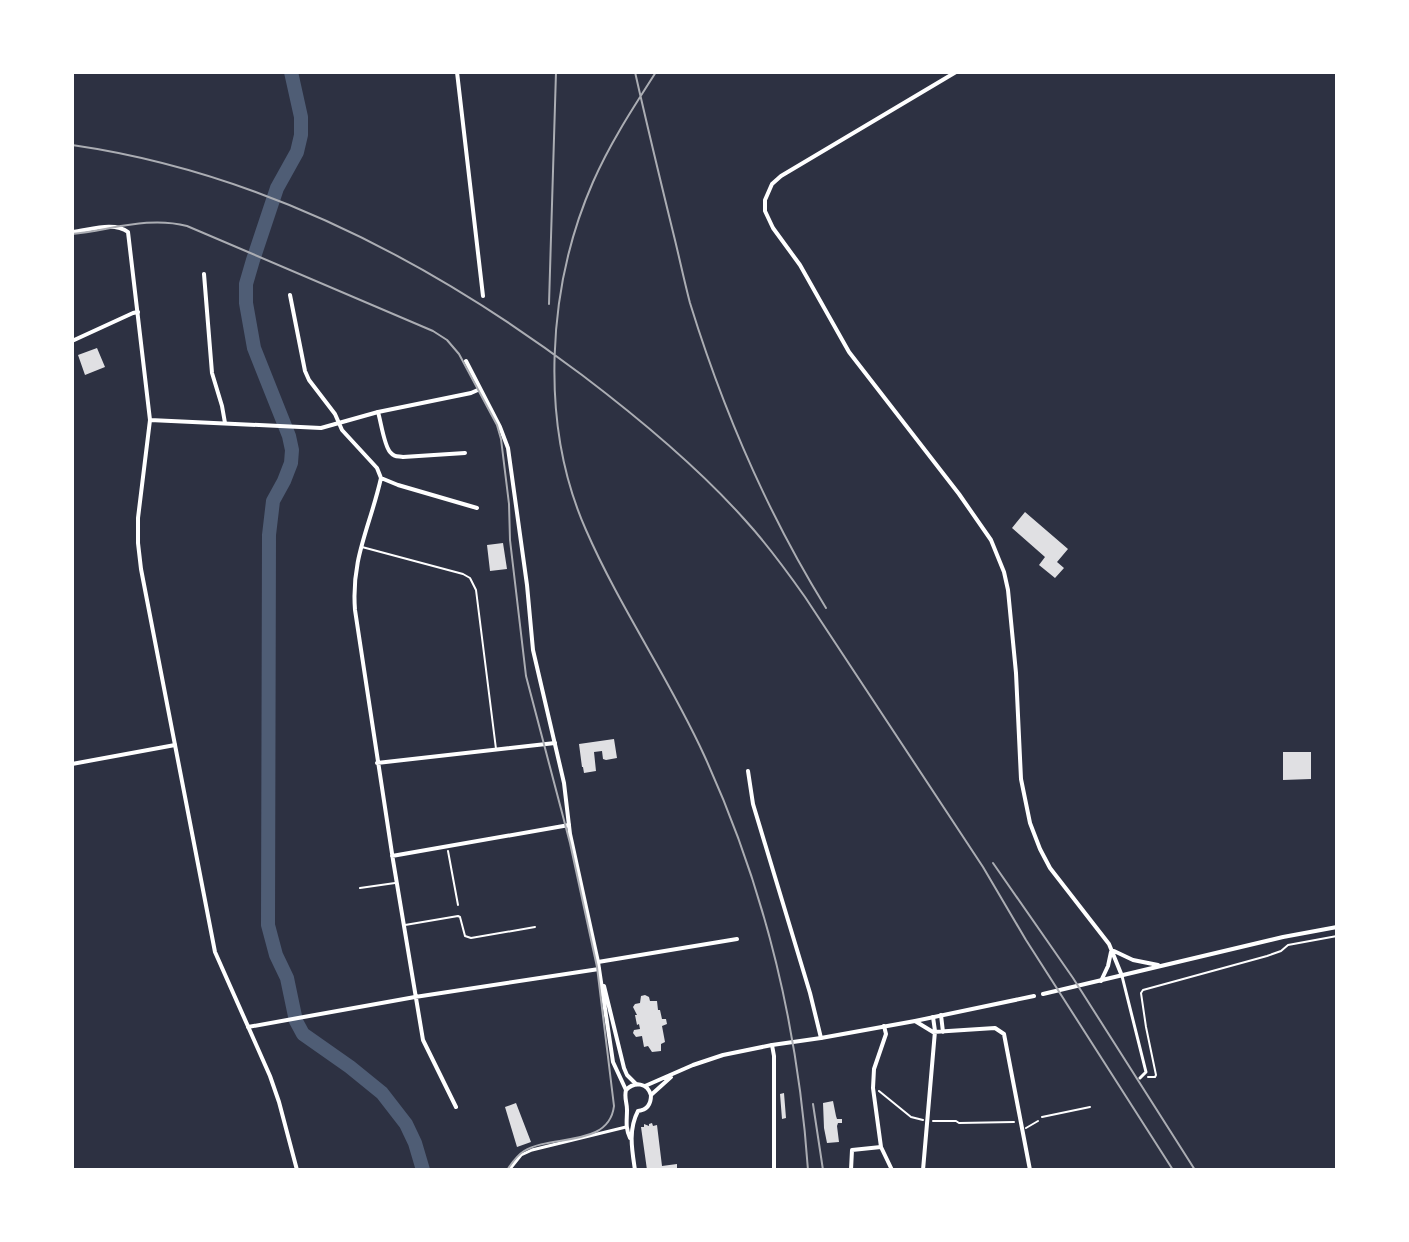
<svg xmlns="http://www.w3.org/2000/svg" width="1409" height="1242" font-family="Inter,sans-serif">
<rect width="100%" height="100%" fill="#2d3142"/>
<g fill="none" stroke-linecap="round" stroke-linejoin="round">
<path stroke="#4f5d75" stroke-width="14" d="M291 72 301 117V135L297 152 277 188 253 260 246 284V303L254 348 289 436 292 450 291 463 284 481 273 501 269 535 268 925 276 955 287 978 296 1021 303 1034 350 1067 382 1093 406 1124 415 1143 423 1170"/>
</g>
<path fill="#e0e0e3" d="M97 348 105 367 85 375 78 355Z
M1025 512 1068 549 1057 562 1064 568 1055 578 1039 565 1045 557 1012 528Z
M503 543 507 569 490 571 487 545Z
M614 739 617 758 606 760 603 759 602 751 594 752 596 771 584 773 583 767H582L579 744Z
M1283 752H1311V779L1283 780Z
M645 995 649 997 650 1001H657L658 1010H660L662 1019H666L667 1024 662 1026 665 1042 661 1044V1051L652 1052 648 1046 644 1047 642 1036 636 1037 633 1033 634 1030 640 1029 639 1024 637 1025 635 1015H637L633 1007 635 1004 640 1003 641 996Z
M784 1093 786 1118 782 1119 780 1094Z
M833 1101 836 1116 837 1119H842V1123H838L837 1126 839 1142 827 1143 824 1128 823 1103Z
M516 1103 531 1142 517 1147 505 1107Z
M652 1123 653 1126 657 1125 662 1166 677 1164V1170H647L641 1127H644V1124L649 1126V1124Z"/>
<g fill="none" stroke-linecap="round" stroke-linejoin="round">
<path stroke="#fff" stroke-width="2" d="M1148 1077H1155L1156 1075 1146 1027 1141 993 1143 990 1267 956 1281 951 1288 945 1337 936
M879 1091 911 1117 923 1120
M933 1121H956L959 1123 1014 1122
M1026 1128 1038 1121"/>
<path stroke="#fff" stroke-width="2" d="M362 547 463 574 470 578 476 590 496 749
M448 851 458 905
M360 888 395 883
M405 925 458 916 460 917 465 936 471 938 535 927
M1042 1117 1090 1107"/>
<path stroke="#fff" stroke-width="3" d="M1122 976 1146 1072 1140 1078
M509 1170 521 1155 532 1150 626 1127"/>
<path stroke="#fff" stroke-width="4" d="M956 72 781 176 772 184 765 200V211L773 228 800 265 849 352 959 494 991 540 1004 572 1008 590 1016 673 1021 779 1030 823 1040 849 1050 868 1109 944 1122 976
M204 274 212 373 222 406 225 423
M290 295 305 371 309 380 335 414 342 430 377 468 381 478C370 527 351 558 355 610L393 860 423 1040 456 1107
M72 341 133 313 138 312
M378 412C381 422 384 445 390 452 394 457 397 456 403 457L465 453
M381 478 398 485 477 508
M377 763 555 743
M72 764 175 745
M748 771 753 804 810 993 821 1038
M392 856 569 825
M1114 951 1133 960 1158 965
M598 962 737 939
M1101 981 1108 966 1111 952
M941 1015 943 1032
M915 1021 933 1032 995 1028 1004 1034 1030 1170
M884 1026 886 1034 874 1069 873 1088 881 1147 892 1170
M248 1027 415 997 599 969
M772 1045 774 1056V1170
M851 1170 852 1150 881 1147
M923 1170 935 1031 933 1017"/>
<path stroke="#fff" stroke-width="4" d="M457 72 483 296
M72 232C90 230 114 221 128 232L150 420 138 518V543L141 569 215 952 270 1076 279 1102 297 1170
M466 361 500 427 508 448 527 585 533 650 564 783 570 834 598 962 613 1062 626 1090
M150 420 321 428 378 412 471 393 480 389
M604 986 624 1068 627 1075 636 1084
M1043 994 1283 937 1337 927
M645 1086 693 1065 723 1055 772 1045 821 1038 915 1021 1034 996
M626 1090C624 1098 627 1102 627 1110 627 1121 625 1127 630 1138
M626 1090C635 1081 647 1083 651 1095
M651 1095 671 1077
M638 1111C647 1110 651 1104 651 1095
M635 1170C632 1150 628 1130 638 1111"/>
<path stroke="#abadb3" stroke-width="2" d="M72 234C111 230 148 216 187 226L433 331 447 340 459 354 497 425 501 439 509 504 510 540 526 676 570 843 597 967 614 1106C609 1148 551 1134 524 1151 516 1156 512 1163 507 1170"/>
<path stroke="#abadb3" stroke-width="2" d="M635 72C647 125 660 179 673 232 679 256 684 280 690 303 723 410 768 514 826 608
M656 72C633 108 610 143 593 182 547 287 539 424 586 530 620 608 669 678 704 755 764 886 798 1026 808 1170
M72 145C259 172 432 262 582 375 640 419 697 466 745 520 767 544 786 570 805 597L983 867 1026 940 1173 1170
M549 304 556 72
M993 863 1073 978 1195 1170
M813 1104 823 1170"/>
</g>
<rect width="1409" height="1242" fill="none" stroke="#ffffff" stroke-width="148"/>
</svg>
